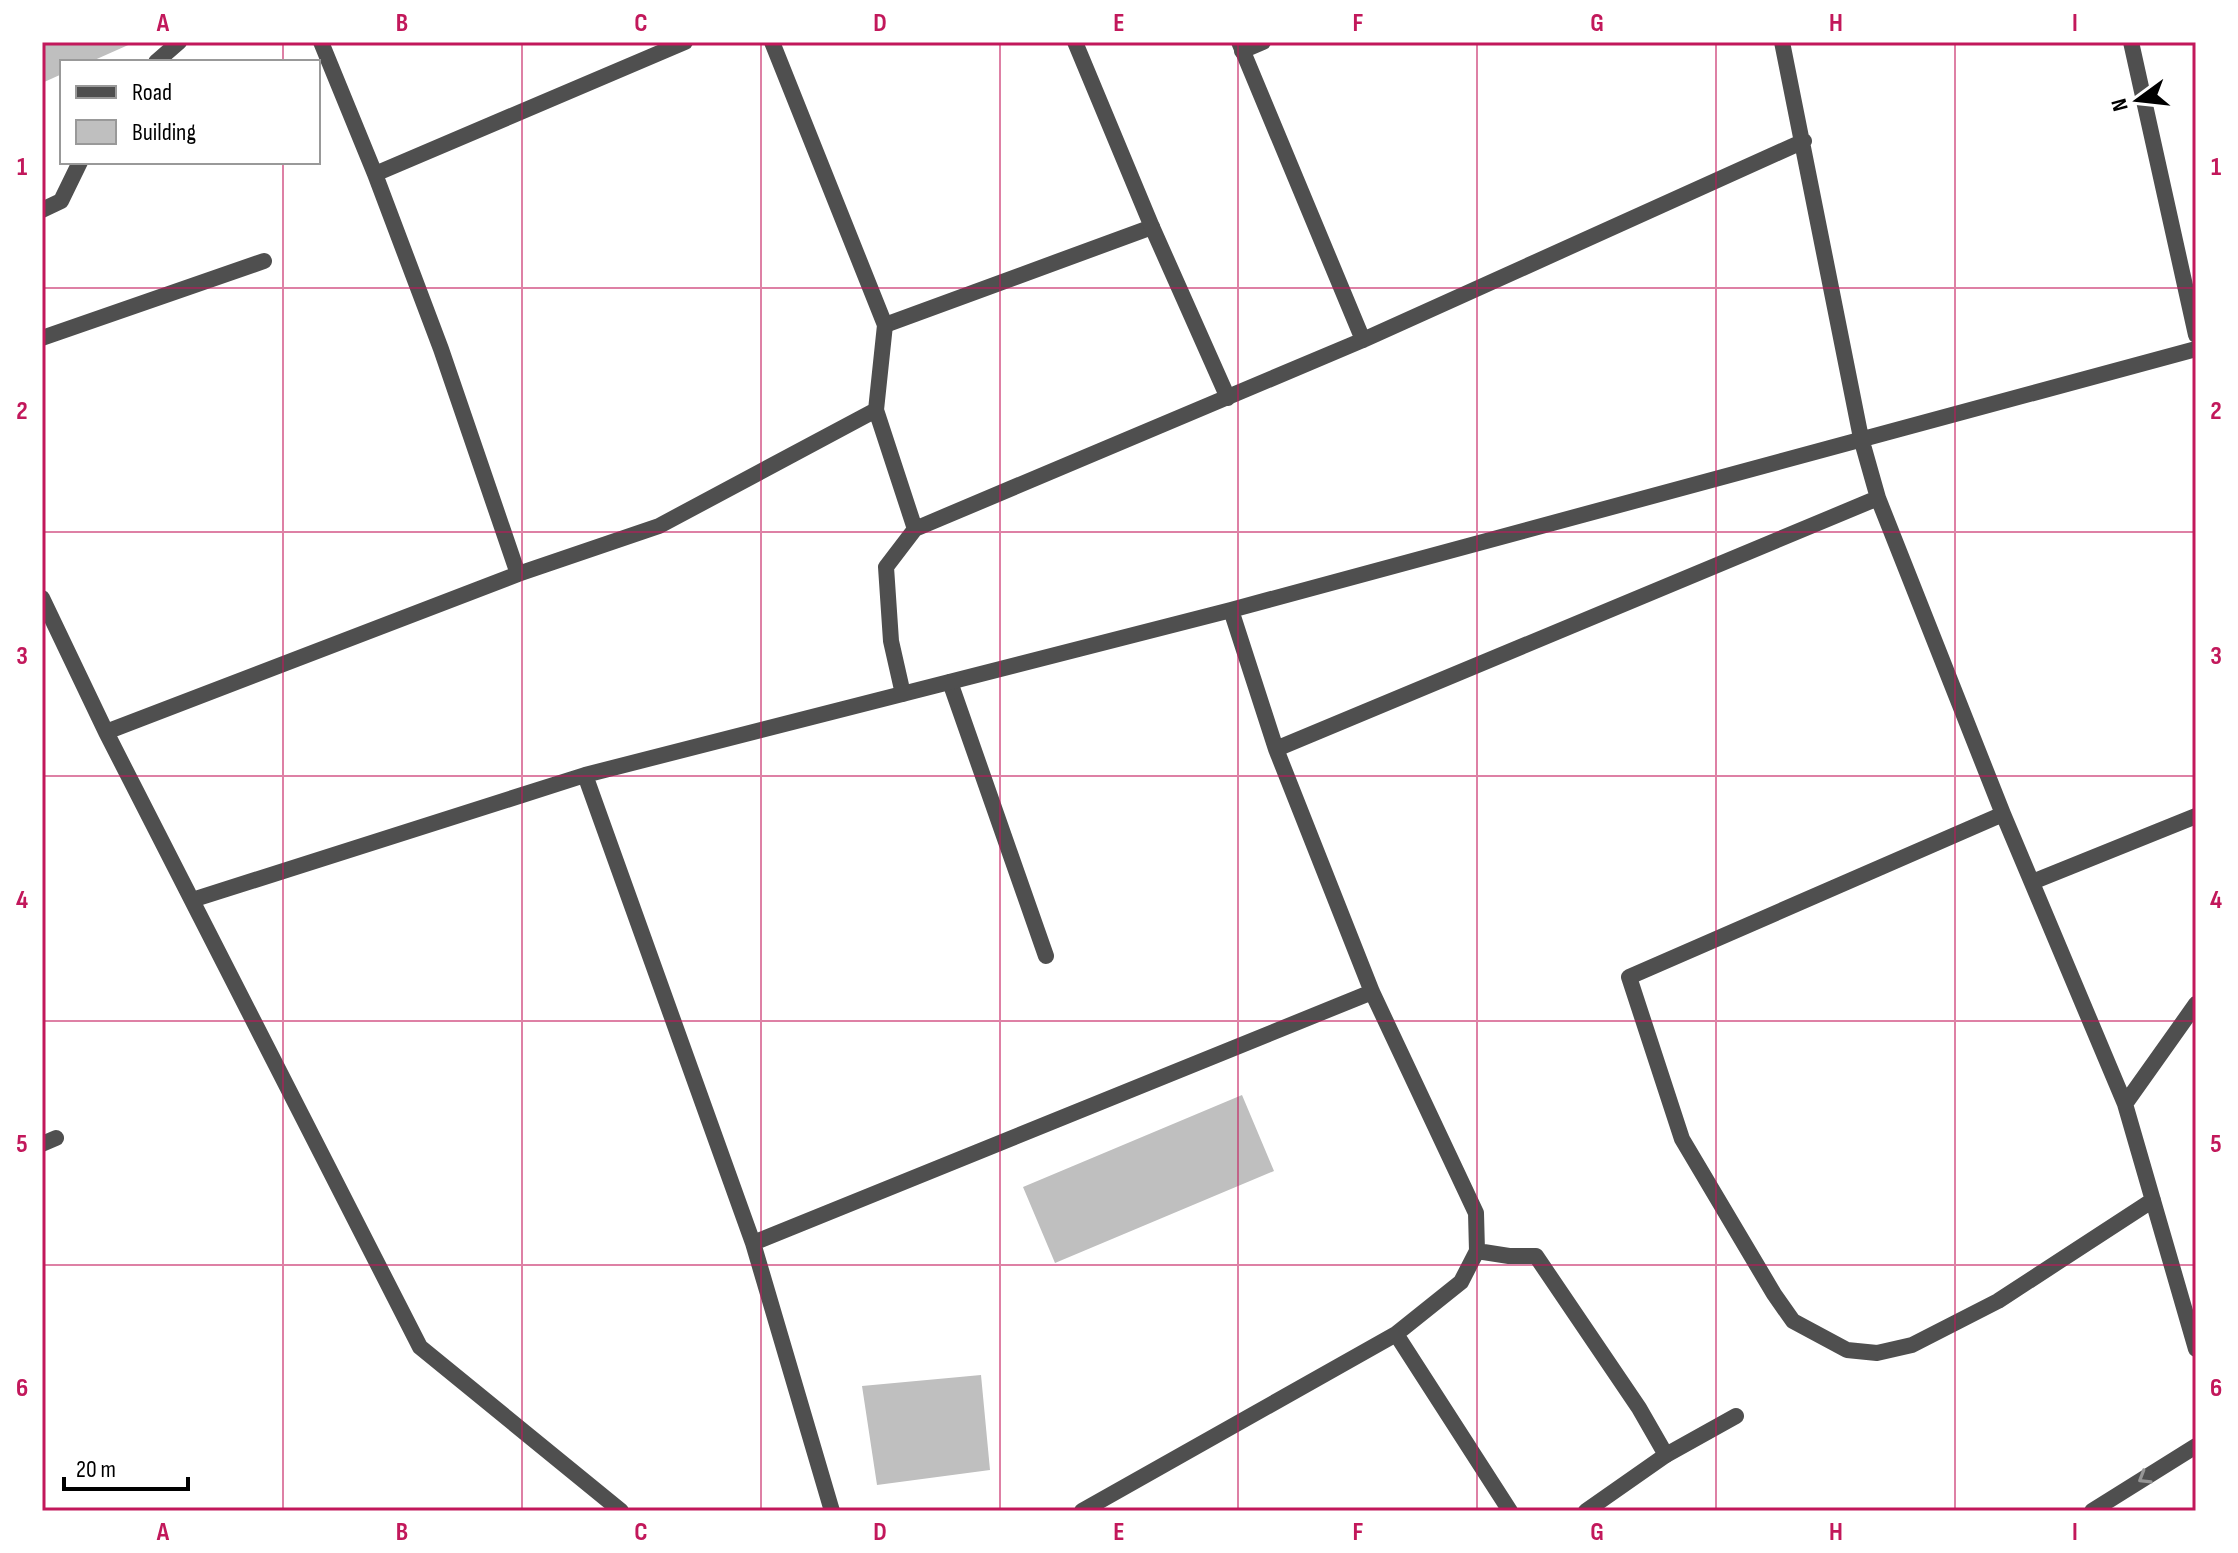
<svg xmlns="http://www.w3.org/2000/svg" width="2238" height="1553" font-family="'Sofia Sans Condensed',sans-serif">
<rect width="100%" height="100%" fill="#fff"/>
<path fill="#bfbfbf" d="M42 42H135L90 62H62V74L42 83Z
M1242 1095 1274 1171 1055 1263 1023 1187Z
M981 1375 990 1470 877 1485 862 1386Z"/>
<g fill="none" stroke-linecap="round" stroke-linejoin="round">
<path stroke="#4f4f4f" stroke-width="16" d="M156 62 179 42
M42 210 61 201 80 162
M885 325 1152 227
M42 338 264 261
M950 682 1046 956
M42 1144 56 1138
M1586 1511 1666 1455 1736 1416"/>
<path stroke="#4f4f4f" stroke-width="16" d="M321 42 375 174 441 349 518 574
M772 42 885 325 876 410
M1075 42 1152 227 1228 398
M1239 42 1363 340
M1782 42 1861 438 1878 498 2003 814 2125 1104 2196 1349
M2131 42 2196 335
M1242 51 1263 42
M375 174 685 42
M42 598 106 732 420 1347 621 1511
M903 694 891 641 886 567 915 529 1363 340 1804 141
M106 732 518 574 659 526 876 410 915 529
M1276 749 1878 498
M585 775 753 1243 832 1511
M2003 814 1629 977 1682 1139 1774 1294 1793 1321 1847 1350 1877 1353 1912 1345 1998 1301 2153 1200
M2032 882 2196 816
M192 900 585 775 1231 610 2196 349
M2125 1104 2196 1004
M753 1243 1372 992
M1477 1251 1509 1256H1536L1639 1408 1666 1455
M1396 1334 1510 1511
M1082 1511 1396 1334 1461 1282 1477 1251 1476 1213 1372 992 1276 749 1231 610"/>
<path stroke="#4f4f4f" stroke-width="16" d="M2092 1511 2196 1446"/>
</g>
<defs><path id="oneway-chevron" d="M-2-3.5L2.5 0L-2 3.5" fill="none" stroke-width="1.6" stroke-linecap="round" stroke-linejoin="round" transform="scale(2)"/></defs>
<use stroke="#959595" href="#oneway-chevron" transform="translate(2144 1478) rotate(149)"/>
<path fill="none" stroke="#c2185b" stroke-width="2" stroke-opacity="0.55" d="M283 42V62M522 42V1511M761 42V1511M1000 42V1511M1238 42V1511M1477 42V1511M1716 42V1511M1955 42V1511M283 162V1511M42 288H2196M42 532H2196M42 776H2196M42 1021H2196M42 1265H2196"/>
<rect width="2238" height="1553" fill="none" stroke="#ffffff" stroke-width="88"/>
<rect x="60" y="60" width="260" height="104" fill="#ffffff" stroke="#999999" stroke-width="2"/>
<rect x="76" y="86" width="40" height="12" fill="#4f4f4f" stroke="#999999" stroke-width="2"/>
<text x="132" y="100" font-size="24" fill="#000000">Road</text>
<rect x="76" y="120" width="40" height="24" fill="#bfbfbf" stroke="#999999" stroke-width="2"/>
<text x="132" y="140" font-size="24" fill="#000000">Building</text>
<g transform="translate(2138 100) rotate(255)" stroke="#ffffff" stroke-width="6" paint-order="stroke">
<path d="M0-6L14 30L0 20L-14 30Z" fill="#000000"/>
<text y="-12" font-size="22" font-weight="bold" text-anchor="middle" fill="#000000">N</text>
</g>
<path d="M64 1477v12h124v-12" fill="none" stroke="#000000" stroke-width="4"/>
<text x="76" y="1477" font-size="24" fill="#000000" stroke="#ffffff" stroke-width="6" paint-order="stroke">20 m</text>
<rect x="44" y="44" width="2150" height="1465" fill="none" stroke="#c2185b" stroke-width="3"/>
<g font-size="26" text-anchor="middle" font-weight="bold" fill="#c2185b">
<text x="163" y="31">A</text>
<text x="402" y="31">B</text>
<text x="641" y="31">C</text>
<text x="880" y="31">D</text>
<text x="1119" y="31">E</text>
<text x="1358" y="31">F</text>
<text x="1597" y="31">G</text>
<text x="1836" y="31">H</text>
<text x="2075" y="31">I</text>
<text x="22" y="175">1</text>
<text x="2216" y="175">1</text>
<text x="22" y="419">2</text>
<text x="2216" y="419">2</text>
<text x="22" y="664">3</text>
<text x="2216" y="664">3</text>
<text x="22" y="908">4</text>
<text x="2216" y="908">4</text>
<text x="22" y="1152">5</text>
<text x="2216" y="1152">5</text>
<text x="22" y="1396">6</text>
<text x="2216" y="1396">6</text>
<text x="163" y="1540">A</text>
<text x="402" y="1540">B</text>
<text x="641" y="1540">C</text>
<text x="880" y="1540">D</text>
<text x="1119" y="1540">E</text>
<text x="1358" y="1540">F</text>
<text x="1597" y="1540">G</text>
<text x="1836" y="1540">H</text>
<text x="2075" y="1540">I</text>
</g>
</svg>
